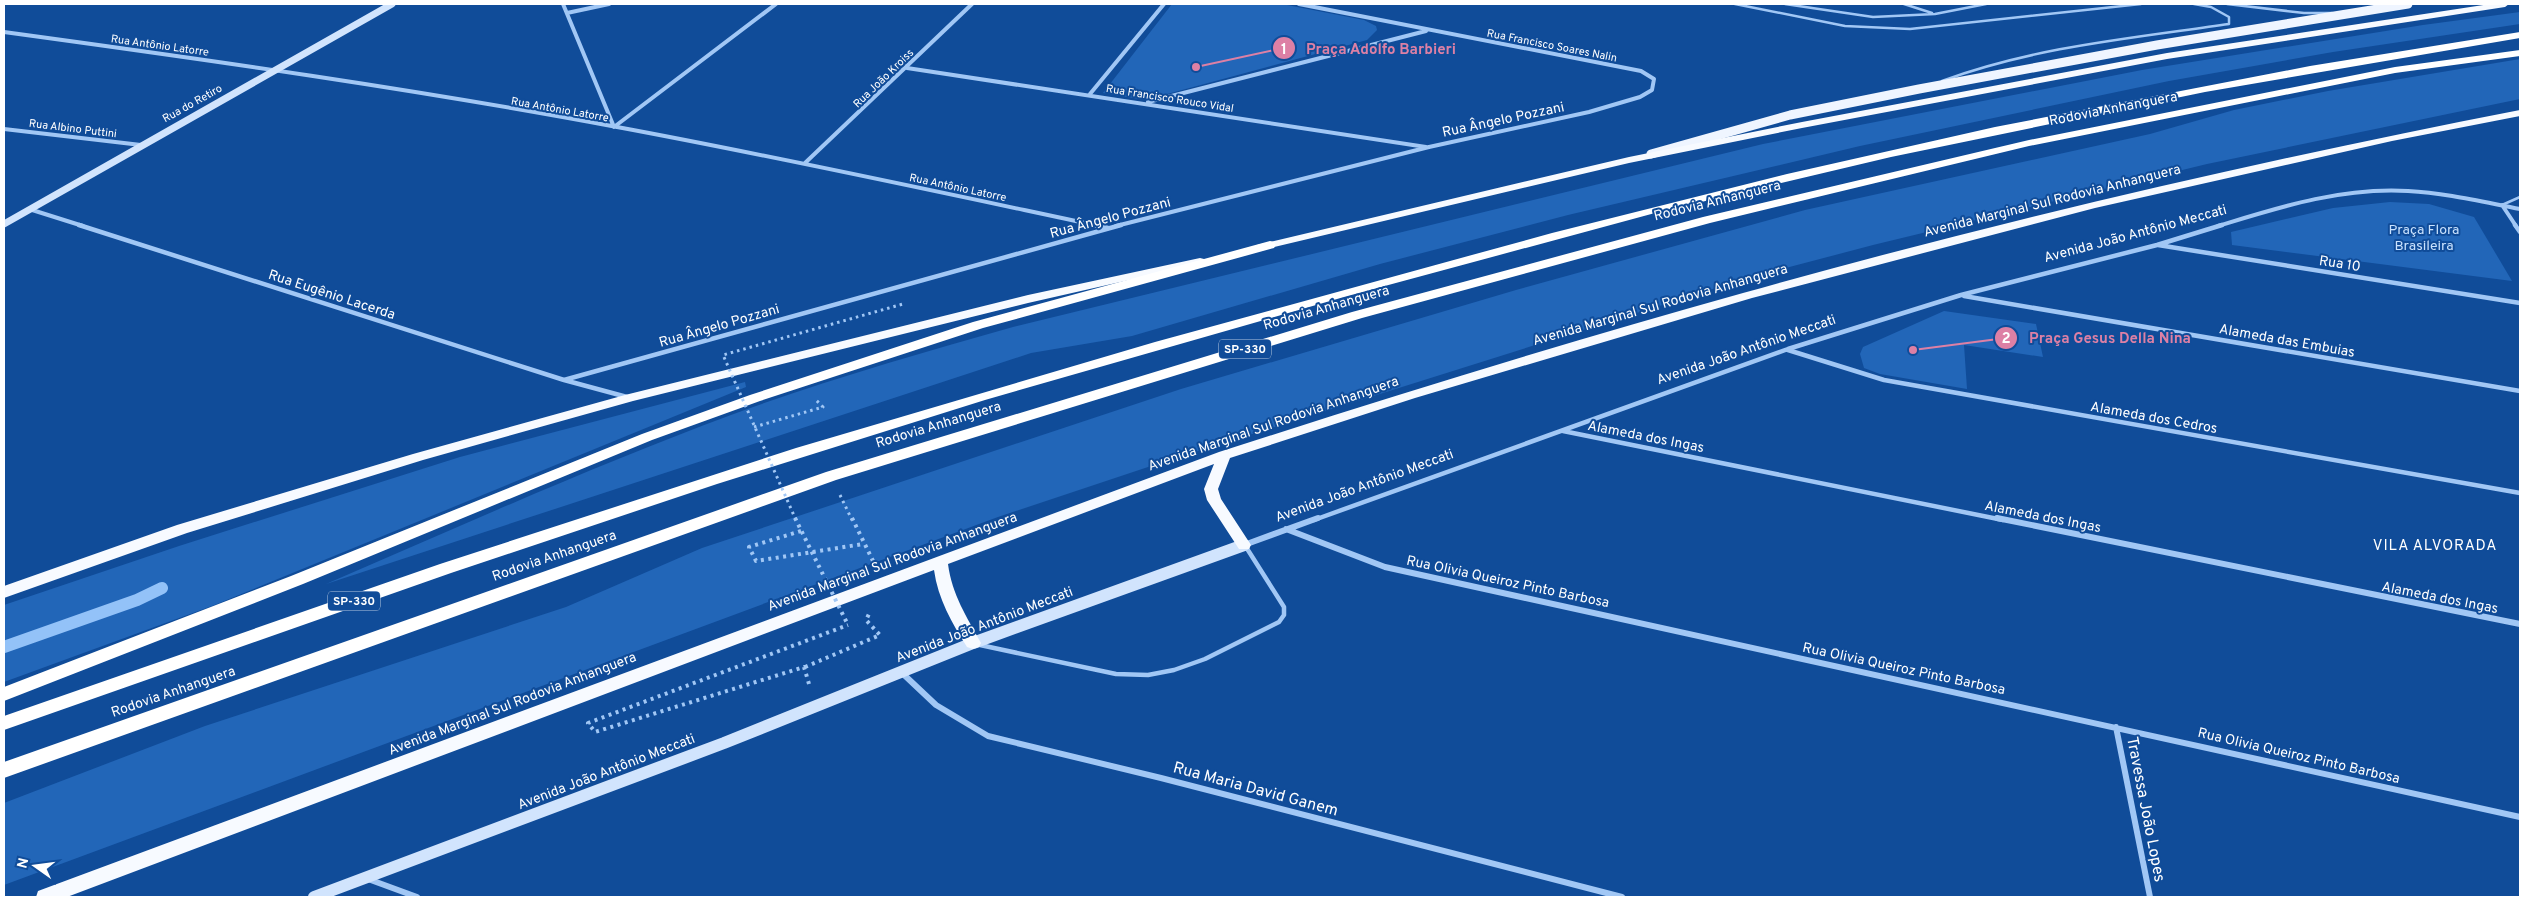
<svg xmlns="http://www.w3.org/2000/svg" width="2524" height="901" font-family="Overpass,sans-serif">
<rect width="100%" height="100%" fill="#104c99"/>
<path fill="#2266b8" d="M1172 4H1282L1364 20 1376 26 1377 30 1367 40 1145 100 1103 93Z
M2520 12V24L2333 52 2169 81 1860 146 1568 215 1380 264 1132 336 1031 353 326 584C460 526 594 466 731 415 823 381 918 354 1013 327L1763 144 2142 70 2423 25Z
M2520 59V99L2207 164 1873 245 1748 278 1154 465 998 517 4 885V803L205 726 566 607 702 548 1181 389 1516 290 1805 210 2150 134 2234 110 2328 91Z
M2390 202 2429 204 2474 217 2512 281 2232 245 2231 232 2333 208Z
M1944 311 2036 324 2043 357 1964 345 1967 389 1880 374 1864 368 1860 354 1863 347Z
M745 382 746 387 212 606 4 682V605L179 546 460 457Z"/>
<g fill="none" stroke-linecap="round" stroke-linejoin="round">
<path stroke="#93c2f8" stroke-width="12" d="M4 647 137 600 162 588"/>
<path stroke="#a1c7f5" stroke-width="3" stroke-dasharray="2.5 4" stroke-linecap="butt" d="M754 427 823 407 816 400
M840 495 852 520"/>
<path stroke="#a1c7f5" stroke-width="4" stroke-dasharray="3 4.5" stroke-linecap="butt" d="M852 518 874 563
M801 531 749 547 756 561 863 544
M805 667 880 635 866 620 870 612
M809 684 804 667 595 732 588 723 848 625"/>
<path stroke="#a1c7f5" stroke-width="2.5" d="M1735 4 1845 26 1910 29 2141 4
M1785 4 1873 17 1935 14 1986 4
M1904 4 1932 13
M2227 4 2304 13H2332
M1942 81C2034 47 2132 38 2229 24V17L2211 7 2194 4
M2502 205 2520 197"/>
<path stroke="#a1c7f5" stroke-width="4.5" d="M980 645 1116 674 1148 675 1174 670 1205 659 1279 622 1284 615V607L1246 547"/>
<path stroke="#a1c7f5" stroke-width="4" d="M563 4 614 127 776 4
M567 13 609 4
M4 32C209 60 414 89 617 127 779 157 939 192 1099 226
M907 68 1426 147
M1090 94 1164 4
M1148 102 1426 31
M4 129 141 145
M805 163 972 4
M2502 205 2516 226
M29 209 83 226
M1116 226 1429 147 1589 112 1640 97 1652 90 1654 79 1641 71 1299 4
M2218 226C2280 207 2342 187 2408 191 2446 193 2483 202 2520 209"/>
<path stroke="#a1c7f5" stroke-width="4.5" d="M79 225 564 380 627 397
M1094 225 1108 228
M2515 225 2520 232
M2158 245 2520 303
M1964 296 2520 391
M1788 350 1884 380 2520 493
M564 380 1121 225
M1563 431 2003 520
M1314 520 1788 349 1961 295 2157 245 2222 225"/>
<path stroke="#a1c7f5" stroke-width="6" d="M1997 518 2520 624
M1286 529 1385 567 2520 817
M1244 545 1318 518
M901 672 936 705 988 736 1161 778 1622 897
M2116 727 2150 897
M368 879 417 897"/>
<path stroke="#d1e4fd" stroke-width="7" d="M4 224 392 4"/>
<path stroke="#d1e4fd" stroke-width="12" d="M314 897 724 743 973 643 1244 545"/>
<path stroke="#eff5ff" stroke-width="9" d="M1651 154 1790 115 1919 89 2157 45 2408 4"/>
<path fill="#f7faff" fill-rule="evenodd" d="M2490 4H2509L2505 7 2167 59 1802 128 1629 163 1257 251 1251 248 1257 245 1629 157 1802 122 2167 53Z
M2520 110V116L2392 141 2095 208 1752 298 1415 398 1230 458 1218 489 1221 499 1251 545 1249 549H1239L1207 500 1204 489 1214 464 948 564C952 595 967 617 981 643L979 647 973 649 967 647C952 623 938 599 934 570L67 897H36L38 891 1219 452C1393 396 1567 342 1743 293 1999 221 2259 161 2520 110Z
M1200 258 1204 259V263L1028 303 633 401 423 460 187 533 4 598V586L177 525 413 454 625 395 1028 295Z"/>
<path fill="#fff" fill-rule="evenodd" d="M2520 32V38L2205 92 1891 157 1655 213 1344 297 985 400 717 484 451 573 4 730V716L440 564 796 448 1155 342 1552 233 1787 174 1995 127 2310 66Z
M2520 50V56L2395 73 2029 146 1710 223 1362 318 836 480 4 778V762L826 472 1352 312 1703 217 2029 140 2395 67Z
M1270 241 1274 242 1276 245 1274 248 983 328 760 401 652 440 303 584 4 701V687L291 576 642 434 750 395 973 322Z"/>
<path stroke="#a1c7f5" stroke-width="3" stroke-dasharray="2.5 4" stroke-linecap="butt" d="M796 520 723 355 903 304"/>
<path stroke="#a1c7f5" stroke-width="4" stroke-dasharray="3 4.5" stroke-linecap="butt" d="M795 518 848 625"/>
</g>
<g text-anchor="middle" stroke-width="4" stroke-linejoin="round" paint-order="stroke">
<g font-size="11" fill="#fff" stroke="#104c99">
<text transform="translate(160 45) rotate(8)" y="4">Rua Antônio Latorre</text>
<text transform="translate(1552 45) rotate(11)" y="4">Rua Francisco Soares Nalin</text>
<text transform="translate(883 78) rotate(-44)" y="4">Rua João Kroiss</text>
<text transform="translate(1170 98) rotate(9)" y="4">Rua Francisco Rouco Vidal</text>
<text transform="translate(192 103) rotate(-29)" y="4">Rua do Retiro</text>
<text transform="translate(560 109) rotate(10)" y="4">Rua Antônio Latorre</text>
<text transform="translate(73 128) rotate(7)" y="4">Rua Albino Puttini</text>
<text transform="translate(958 187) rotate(12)" y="4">Rua Antônio Latorre</text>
</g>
<g fill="#104c99" stroke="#b7c9e0" stroke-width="1">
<rect x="1219" y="339.5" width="52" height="19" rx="4"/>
<rect x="328" y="591.5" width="52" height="19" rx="4"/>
</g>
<g font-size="12" font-weight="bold" fill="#fff">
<text x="1245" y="353">SP-330</text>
<text x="354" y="605">SP-330</text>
</g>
<g font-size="14" fill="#fff" stroke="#104c99">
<text transform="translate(2113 108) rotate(-11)" y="5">Rodovia Anhanguera</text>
<text transform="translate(1503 119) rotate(-12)" y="5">Rua Ângelo Pozzani</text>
<text transform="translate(1717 200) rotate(-14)" y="5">Rodovia Anhanguera</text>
<text transform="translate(2052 200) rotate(-14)" y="5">Avenida Marginal Sul Rodovia Anhanguera</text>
<text transform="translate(1110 217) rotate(-15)" y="5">Rua Ângelo Pozzani</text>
<text transform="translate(2135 233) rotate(-15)" y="5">Avenida João Antônio Meccati</text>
<text transform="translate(2340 263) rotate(9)" y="5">Rua 10</text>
<text transform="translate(332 294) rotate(18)" y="5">Rua Eugênio Lacerda</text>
<text transform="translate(1660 304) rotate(-16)" y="5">Avenida Marginal Sul Rodovia Anhanguera</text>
<text transform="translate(1326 307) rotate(-16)" y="5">Rodovia Anhanguera</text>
<text transform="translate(719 325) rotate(-16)" y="5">Rua Ângelo Pozzani</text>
<text transform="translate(2287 340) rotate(10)" y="5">Alameda das Embuias</text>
<text transform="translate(1746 349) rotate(-19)" y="5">Avenida João Antônio Meccati</text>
<text transform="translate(2154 417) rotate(10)" y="5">Alameda dos Cedros</text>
<text transform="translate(1273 423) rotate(-19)" y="5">Avenida Marginal Sul Rodovia Anhanguera</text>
<text transform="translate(938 424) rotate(-17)" y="5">Rodovia Anhanguera</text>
<text transform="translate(1646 436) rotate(11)" y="5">Alameda dos Ingas</text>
<text transform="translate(1364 485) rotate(-20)" y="5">Avenida João Antônio Meccati</text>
<text transform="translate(2043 516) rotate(11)" y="5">Alameda dos Ingas</text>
<text transform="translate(554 555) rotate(-19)" y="5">Rodovia Anhanguera</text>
<text transform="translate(892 561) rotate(-20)" y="5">Avenida Marginal Sul Rodovia Anhanguera</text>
<text transform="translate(1508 581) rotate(12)" y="5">Rua Olivia Queiroz Pinto Barbosa</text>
<text transform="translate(2440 597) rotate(11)" y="5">Alameda dos Ingas</text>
<text transform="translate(984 624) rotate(-21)" y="5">Avenida João Antônio Meccati</text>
<text transform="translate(1904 668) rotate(12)" y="5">Rua Olivia Queiroz Pinto Barbosa</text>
<text transform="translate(173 691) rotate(-19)" y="5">Rodovia Anhanguera</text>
<text transform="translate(512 703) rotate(-21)" y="5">Avenida Marginal Sul Rodovia Anhanguera</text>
<text transform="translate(2299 755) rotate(13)" y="5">Rua Olivia Queiroz Pinto Barbosa</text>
<text transform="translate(606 771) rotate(-21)" y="5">Avenida João Antônio Meccati</text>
</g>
<g font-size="14" fill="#c9e2fe" stroke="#104c99">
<text x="2424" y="234">Praça Flora<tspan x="2424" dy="16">Brasileira</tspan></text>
</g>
<g font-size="15" letter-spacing="1" fill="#fff" stroke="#104c99">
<text x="2435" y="550">VILA ALVORADA</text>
</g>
<g font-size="16" fill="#fff" stroke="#104c99">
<text transform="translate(1256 788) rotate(15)" y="6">Rua Maria David Ganem</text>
<text transform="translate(2147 809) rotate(79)" y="6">Travessa João Lopes</text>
</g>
</g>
<path fill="none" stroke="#dd80a5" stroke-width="2" d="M1196 67L1284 48M1913 350L2006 338"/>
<g fill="#dd80a5" stroke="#104c99" stroke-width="2">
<circle cx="1196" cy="67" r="5"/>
<circle cx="1913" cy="350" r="5"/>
<circle cx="1284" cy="48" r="12"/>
<circle cx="2006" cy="338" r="12"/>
</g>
<g font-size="15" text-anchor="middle" font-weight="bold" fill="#fff">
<text x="1284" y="54">1</text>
<text x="2006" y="343">2</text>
</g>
<g font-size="15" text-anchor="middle" font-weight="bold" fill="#dd80a5" stroke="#104c99" stroke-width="4" stroke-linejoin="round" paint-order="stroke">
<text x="1381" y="54">Praça Adolfo Barbieri</text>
<text x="2110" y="343">Praça Gesus Della Nina</text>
</g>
<rect width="2524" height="901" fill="none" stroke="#ffffff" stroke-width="10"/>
<g transform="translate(35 866) rotate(284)" stroke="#104c99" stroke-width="4" paint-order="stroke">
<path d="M0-4L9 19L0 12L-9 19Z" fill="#ffffff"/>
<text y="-8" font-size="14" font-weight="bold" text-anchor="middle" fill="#ffffff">N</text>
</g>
</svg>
